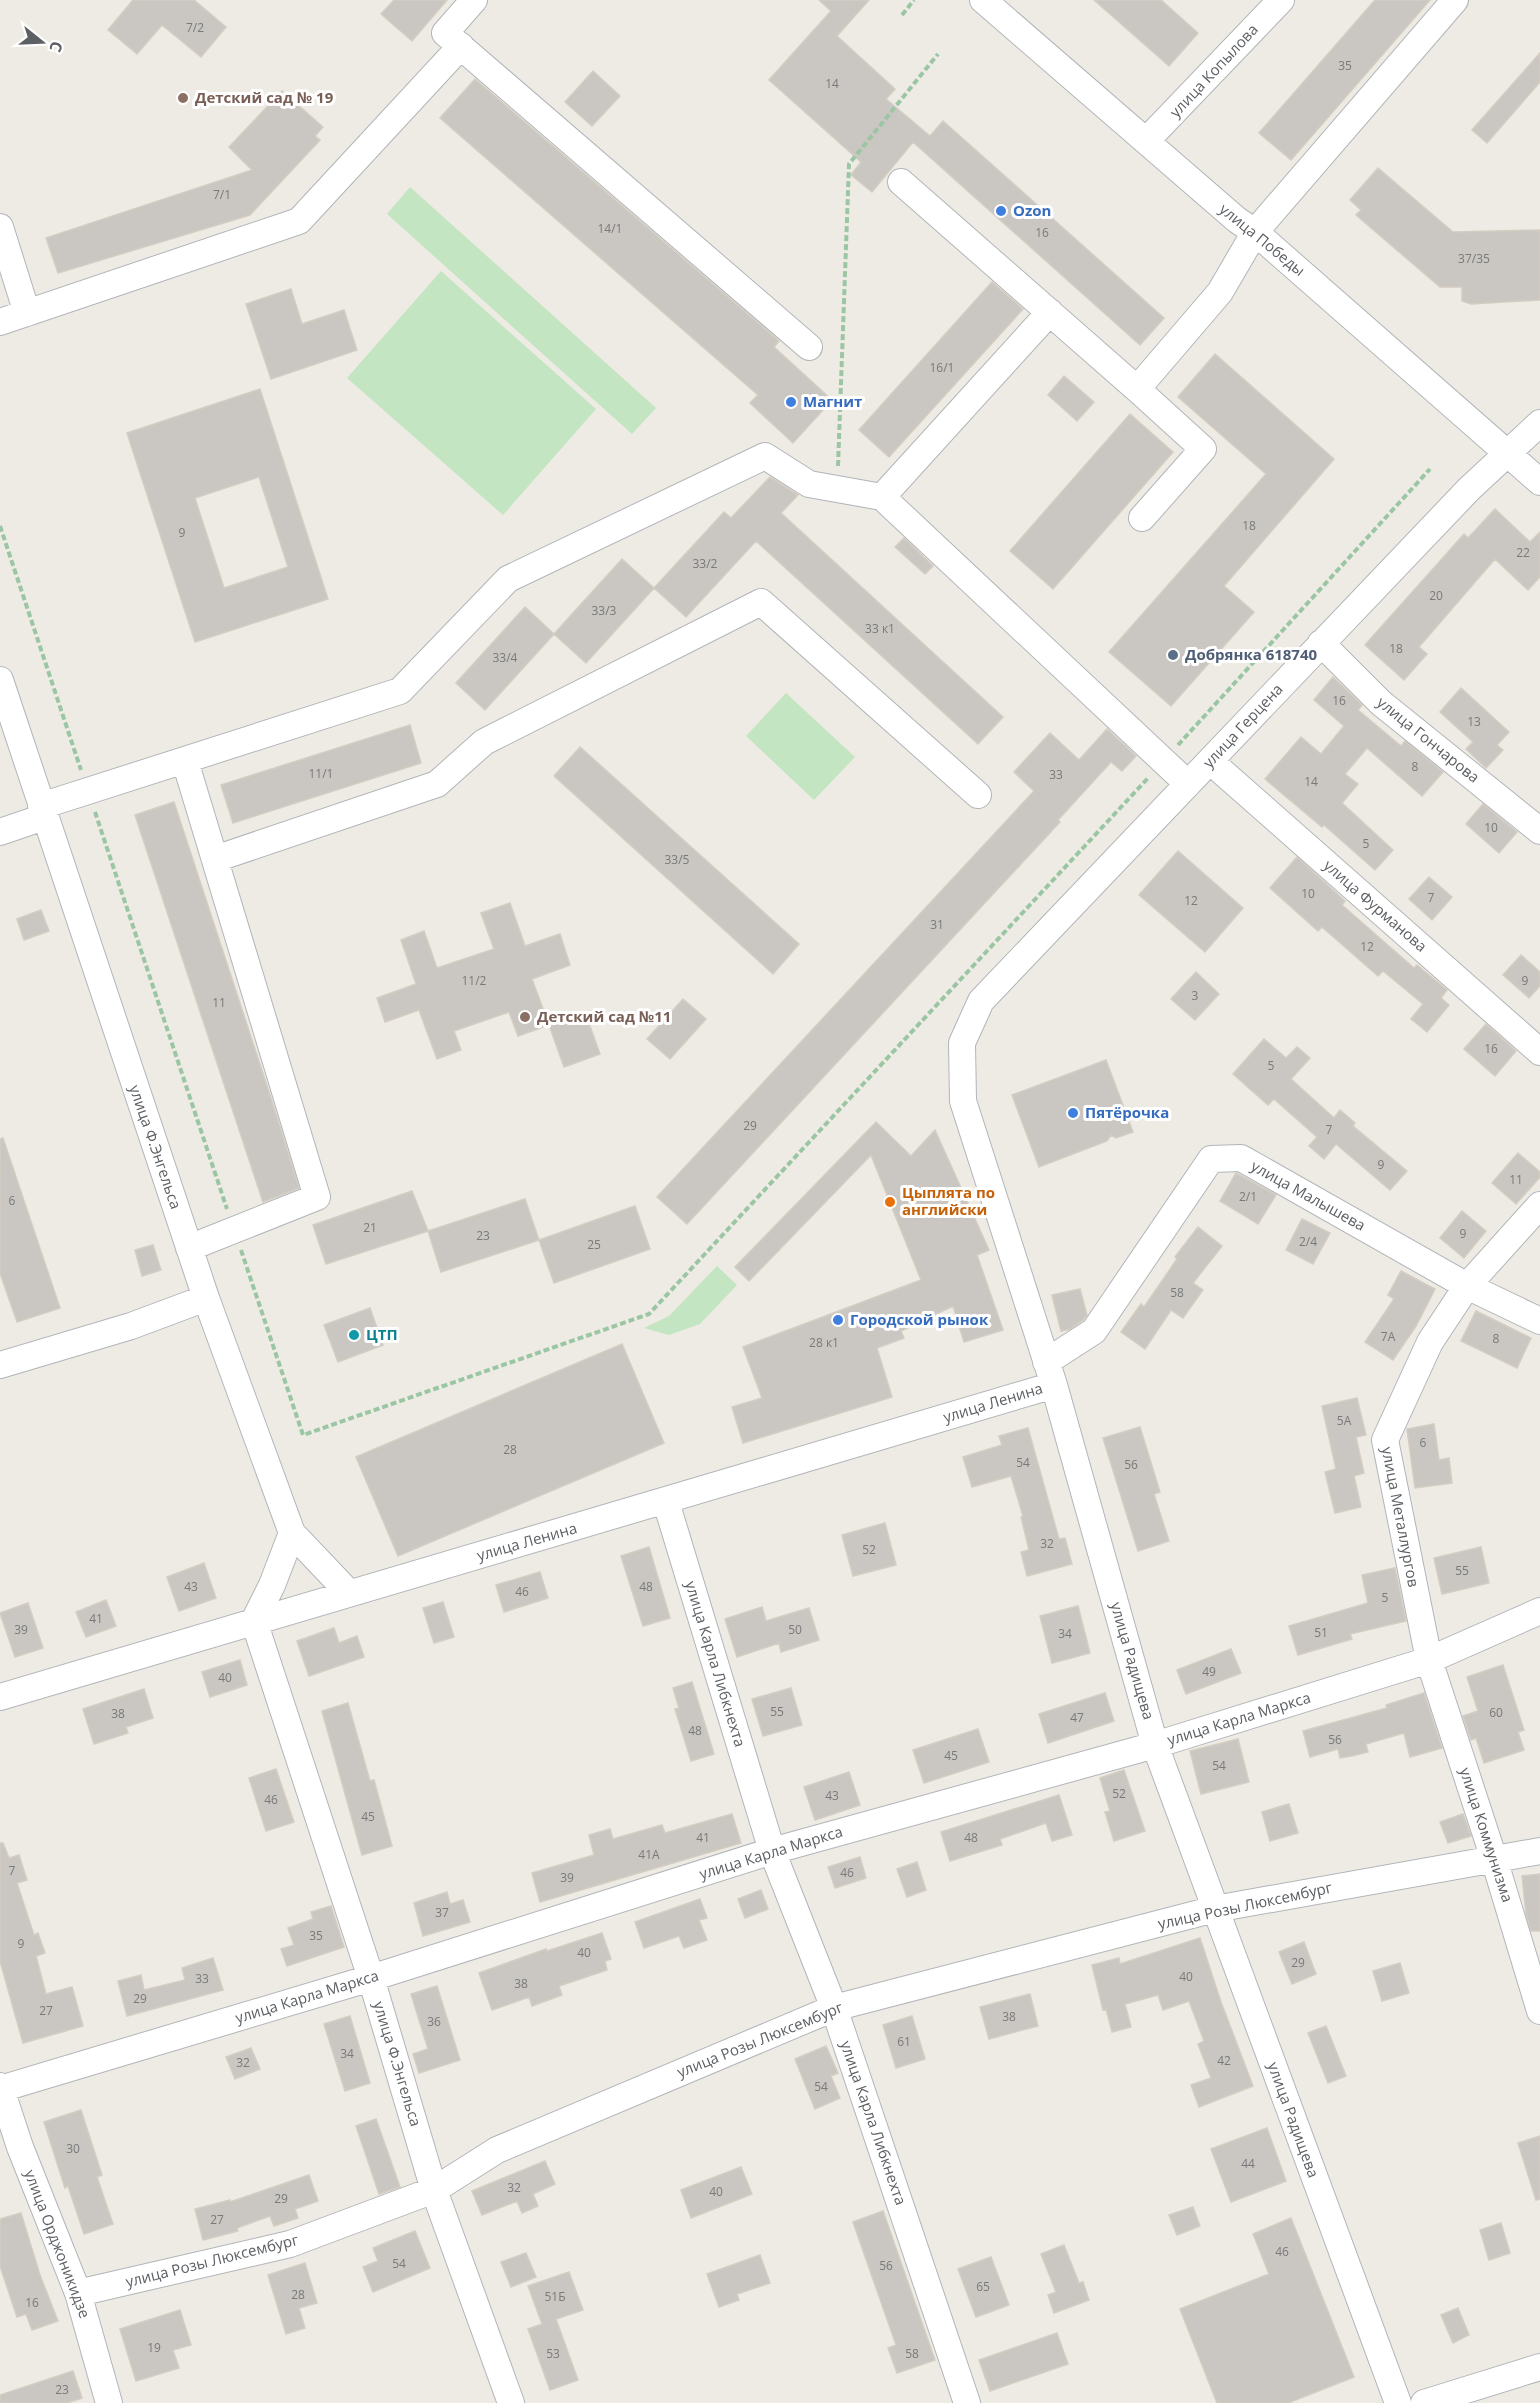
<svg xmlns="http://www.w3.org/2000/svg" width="1540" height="2403" font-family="'Open Sans',sans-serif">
<rect width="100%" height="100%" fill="#eeebe4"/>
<path fill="#c3e5c1" d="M410 187 656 408 632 434 387 214Z
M441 271 596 409 503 515 347 378Z
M786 693 855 757 814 800 746 736Z
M717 1266 737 1285 700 1324 669 1335 644 1328 669 1316Z"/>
<path fill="#cac6c1" stroke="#d3cdc2" stroke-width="1.5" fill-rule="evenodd" d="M133 0H194L226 27 201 57 162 25 137 54 108 30Z
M394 0H447L412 41 381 14Z
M819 0H869L837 36 895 89 886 99 930 136 943 121 1164 318 1140 345 913 142 872 192 851 175 861 162 769 80 831 11Z
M1094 0H1161L1198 33 1169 66Z
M1375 0H1430L1291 160 1259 133Z
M1540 53V82L1487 143 1472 130Z
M593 71 620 96 592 126 565 102Z
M475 79 779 341 774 347 832 400 793 443 750 403 758 395 440 118Z
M282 91 323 127 315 136 320 140 250 215 58 273 46 238 252 170 229 147Z
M1378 168 1453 232 1540 230V300L1471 304 1462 301V287H1440L1356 215 1361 210 1350 200Z
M992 282 1023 309 889 457 859 430Z
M291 289 302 324 344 310 357 350 271 379 246 304Z
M1215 354 1334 459 1224 586 1254 612 1171 706 1109 652 1266 474 1178 397Z
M1064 376 1094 402 1077 421 1048 395Z
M260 389 328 599 195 642 127 433ZM259 477 288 567 224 588 195 498Z
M1130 414 1173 452 1053 589 1010 551Z
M770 477 798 495 781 513 1003 717 978 744 756 541 686 617 654 588 724 512 731 518Z
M1495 509 1530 542 1540 532V577L1528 590 1495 559 1419 647 1427 654 1404 680 1365 645 1464 534 1468 538Z
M904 538 933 566 925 574 895 547Z
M622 559 654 588 586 663 554 634Z
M525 607 554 634 485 710 456 683Z
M1333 677 1362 705 1358 710 1401 746 1405 741 1443 772 1422 796 1367 748 1345 774 1358 784 1342 803 1393 850 1375 870 1324 825 1322 827 1265 779 1301 737 1321 754 1344 726 1314 700Z
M1461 688 1509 732 1497 745 1503 750 1486 768 1466 749 1473 742 1440 712Z
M410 725 421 763 233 823 221 785Z
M1107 729 1136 756 1122 771 1111 762 1058 820 1060 822 687 1224 657 1197 1034 791 1014 772 1050 733 1079 760Z
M580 747 799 944 773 974 554 776Z
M174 802 271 1098 299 1188 263 1202 135 815Z
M1483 804 1517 832 1499 853 1466 824Z
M1178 851 1243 908 1205 952 1139 895Z
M1297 857 1345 901 1342 905 1414 968 1417 965 1447 990 1441 998 1449 1005 1427 1032 1411 1019 1423 1004 1383 971 1378 976 1322 927 1318 931 1270 888Z
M1429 877 1452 897 1432 920 1409 899Z
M510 903 525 946 560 934 570 965 532 979 549 1025 518 1036 509 1012 454 1031 461 1050 437 1059 419 1010 385 1022 377 998 416 984 401 940 424 931 437 968 494 949 481 913Z
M41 910 49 931 24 940 17 919Z
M1521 955 1540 972V986L1529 998 1503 975Z
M1196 972 1219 994 1195 1020 1171 999Z
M683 999 706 1019 670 1059 647 1039Z
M585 1012 600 1054 564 1067 549 1025Z
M1486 1024 1516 1051 1495 1076 1464 1049Z
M1264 1039 1286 1058 1297 1047 1310 1058 1291 1079 1334 1118 1340 1110 1355 1123 1353 1126 1407 1171 1390 1190 1336 1144 1324 1159 1309 1146 1317 1137 1274 1099 1268 1105 1233 1074Z
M1106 1060 1133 1132 1116 1138 1111 1135 1107 1141 1039 1167 1012 1095Z
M876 1122 911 1156 935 1130 989 1250 977 1255 1003 1330 964 1342 953 1306 901 1331 904 1338 877 1348 892 1397 743 1443 732 1407 762 1398 743 1347 921 1280 871 1155 749 1281 735 1267Z
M3 1138 60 1308 17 1322 0 1273V1139Z
M1518 1153 1540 1172V1177L1516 1204 1492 1183Z
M1236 1173 1276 1195 1258 1224 1220 1201Z
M412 1191 428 1231 326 1264 313 1225Z
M525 1199 539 1240 441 1272 428 1231Z
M635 1206 650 1249 554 1283 539 1240Z
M1462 1211 1486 1231 1464 1258 1440 1238Z
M1302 1219 1330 1233 1313 1264 1286 1250Z
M1198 1227 1222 1246 1193 1283 1203 1290 1183 1318 1171 1310 1145 1349 1121 1332 1141 1304 1144 1307 1177 1259 1175 1257Z
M153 1245 161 1270 142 1276 135 1250Z
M1401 1271 1435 1289 1416 1326 1393 1360 1365 1342 1394 1299 1388 1295Z
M1080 1289 1087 1315 1083 1320 1070 1329 1061 1331 1052 1295Z
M370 1308 383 1345 338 1362 324 1325Z
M1476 1311 1531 1338 1517 1368 1461 1341Z
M622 1344 664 1443 398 1556 356 1457Z
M1357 1398 1366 1435 1356 1437 1364 1473 1354 1476 1361 1507 1335 1513 1325 1472 1336 1469 1322 1406Z
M1434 1424 1439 1460 1449 1458 1452 1483 1415 1488 1407 1429Z
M1140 1427 1160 1492 1154 1494 1169 1541 1138 1551 1103 1438Z
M1028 1428 1059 1539 1065 1538 1072 1564 1027 1576 1021 1552 1029 1550 1021 1517 1023 1516 1011 1476 972 1487 963 1457 1002 1445 999 1436Z
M885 1523 896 1565 853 1576 842 1535Z
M649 1547 670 1618 643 1626 621 1556Z
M1481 1547 1489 1583 1442 1594 1434 1558Z
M204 1563 216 1598 179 1611 167 1577Z
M1395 1568 1406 1621 1350 1634 1352 1639 1298 1655 1289 1626 1368 1603 1362 1575Z
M540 1572 548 1598 504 1612 496 1585Z
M106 1600 116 1626 86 1637 76 1612Z
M443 1602 454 1637 434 1643 423 1608Z
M28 1603 43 1648 15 1657 0 1613Z
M1078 1606 1090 1653 1052 1663 1040 1616Z
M762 1607 766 1621 809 1608 819 1640 781 1652 779 1643 737 1657 725 1619Z
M334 1628 339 1643 357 1636 364 1657 309 1676 297 1641Z
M1231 1649 1241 1673 1186 1694 1177 1670Z
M240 1660 247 1685 210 1697 202 1672Z
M1503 1665 1524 1730 1518 1732 1524 1750 1484 1763 1476 1738 1471 1740 1463 1716 1478 1711 1467 1677Z
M692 1682 714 1754 691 1761 675 1709 679 1708 673 1688Z
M791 1688 802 1725 763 1736 752 1699Z
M144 1689 153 1718 126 1727 128 1733 94 1744 83 1709Z
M1105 1693 1114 1721 1048 1743 1039 1714Z
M1424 1693 1442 1748 1410 1757 1404 1733 1366 1744 1368 1752 1352 1756 1340 1758 1338 1749 1310 1757 1303 1731 1387 1708 1386 1705Z
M348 1703 370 1781 374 1780 392 1846 362 1855 322 1711Z
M978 1729 989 1762 924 1783 913 1750Z
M1238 1739 1249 1782 1201 1794 1190 1751Z
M276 1769 294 1822 266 1831 249 1778Z
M1124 1770 1145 1831 1114 1841 1105 1812 1110 1811 1100 1778Z
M849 1772 860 1805 815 1820 804 1787Z
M1059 1795 1072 1835 1052 1841 1046 1823 1000 1839 1002 1845 950 1861 941 1832Z
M1289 1804 1298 1833 1270 1841 1262 1812Z
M732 1814 741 1843 540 1902 532 1873 594 1855 589 1835 610 1829 613 1839 662 1825 665 1833Z
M1463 1814 1471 1836 1448 1843 1440 1822Z
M0 1843H3L9 1858 19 1855 27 1880 17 1883 34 1935 38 1933 45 1953 36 1956 46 1994 72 1987 83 2026 23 2043 0 1961Z
M860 1857 866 1878 835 1888 828 1867Z
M917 1862 926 1890 907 1897 897 1869Z
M1540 1874V1931H1531L1526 1913 1522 1876Z
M761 1890 768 1909 745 1918 738 1899Z
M447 1892 450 1904 463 1900 470 1922 423 1936 414 1903Z
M700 1899 707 1918 699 1920 707 1940 684 1948 679 1936 644 1948 635 1922Z
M331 1906 344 1947 287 1966 281 1949 294 1945 288 1928 313 1919 311 1912Z
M602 1933 611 1959 605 1961 607 1970 559 1986 562 1995 532 2006 529 1997 492 2010 479 1973 546 1949 547 1951Z
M1200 1938 1221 2002 1253 2086 1199 2107 1191 2085 1211 2078 1198 2044 1204 2041 1189 2001 1163 2010 1158 1995 1125 2004 1131 2027 1112 2032 1106 2009 1103 2010 1092 1965 1119 1958 1120 1964Z
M1304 1942 1316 1974 1292 1984 1279 1952Z
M213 1958 223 1990 127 2016 118 1981 141 1975 144 1990 185 1980 182 1968Z
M1400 1963 1409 1993 1382 2001 1373 1971Z
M437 1986 460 2060 419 2073 413 2054 428 2049 411 1994Z
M1030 1994 1038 2026 989 2039 980 2007Z
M350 2016 370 2083 345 2091 324 2024Z
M912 2016 925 2059 896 2068 883 2025Z
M1326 2026 1346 2076 1328 2083 1308 2033Z
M826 2046 838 2073 831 2076 840 2098 815 2109 795 2059Z
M251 2048 260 2069 235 2079 226 2057Z
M81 2110 102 2175 97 2177 113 2224 84 2234 68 2186 65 2188 44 2122Z
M376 2119 400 2187 379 2194 356 2126Z
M1267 2128 1286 2181 1231 2202 1211 2149Z
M1540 2136V2199L1536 2200 1518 2143Z
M545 2161 555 2184 533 2194 538 2206 522 2213 517 2201 482 2215 472 2191Z
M741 2167 752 2194 691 2218 681 2190Z
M309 2175 318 2201 295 2209 298 2218 274 2226 270 2216 237 2228 238 2231 203 2240 195 2209 230 2200V2202Z
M1193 2207 1200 2226 1177 2235 1169 2215Z
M883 2211 935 2360 897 2373 888 2348 896 2345 853 2222Z
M21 2213 40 2275 58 2321 32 2330 26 2314 17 2317 0 2266V2219Z
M1291 2218 1354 2377 1288 2403H1217L1180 2309 1269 2274 1253 2234Z
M1501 2223 1510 2253 1489 2260 1480 2230Z
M415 2231 430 2268 373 2292 363 2267 378 2261 373 2248Z
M1064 2245 1079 2283 1083 2282 1089 2300 1054 2313 1048 2295 1056 2292 1041 2254Z
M526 2253 536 2277 511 2287 501 2262Z
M760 2255 770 2283 737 2294 739 2300 719 2307 707 2274Z
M991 2257 1009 2305 976 2317 958 2269Z
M305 2263 317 2303 299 2308 305 2328 286 2334 268 2275Z
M569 2272 583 2310 556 2319 578 2380 550 2390 528 2329 542 2324 528 2286Z
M1458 2308 1469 2335 1453 2343 1441 2315Z
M180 2310 191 2345 173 2350 179 2368 136 2381 120 2329Z
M1057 2333 1068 2364 990 2391 979 2360Z
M73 2371 82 2398 67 2403H0V2395Z"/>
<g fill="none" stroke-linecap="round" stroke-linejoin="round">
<g stroke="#b1b5b9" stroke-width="28">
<path id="minor" d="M474 0 445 33 809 347
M983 0 1237 220 1255 232 1540 482
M1146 141 1281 0
M901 182 1137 389 1220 292 1255 232 1455 0
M0 227 27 313
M0 322 299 221 461 46
M1137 389 1203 449 1142 518
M882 497 1050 312
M1321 643 1381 703 1540 831
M0 680 206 1298 292 1533 349 1593
M185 761 317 1197 189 1248
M1210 761 1540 1052
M41 806 400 691 508 579 765 456 809 484 882 497 1188 784
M0 832 44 817
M215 859 437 784 484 742 761 602 978 795
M1540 1205 1467 1286 1430 1342 1385 1440 1429 1660 1494 1859 1540 2011
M1046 1362 1094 1331 1211 1159 1241 1158 1467 1286 1540 1321
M0 1365 131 1326 206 1298
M666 1502 772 1851 834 2008 967 2403
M292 1533 272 1585 254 1621 371 1978 434 2190 511 2403
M0 1697C351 1591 703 1490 1054 1385
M0 2086 20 2147 78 2293 109 2403
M0 2089 371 1978 772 1851 1155 1745 1429 1660 1540 1611
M78 2293 290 2244 434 2190 497 2150 834 2008 1215 1909 1540 1851
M1398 2403 1155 1745 1054 1385 963 1101 962 1043 981 1001 1469 489 1540 423
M1424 2403 1540 2367"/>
</g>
<path stroke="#9bc6a4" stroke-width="4" stroke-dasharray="6 3" stroke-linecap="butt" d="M902 15 914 0
M838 466 849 164 938 54
M0 526 81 770
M1178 745 1430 469
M95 812 227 1209
M241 1250 303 1435 649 1314 1149 777"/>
<use href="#minor" stroke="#fff" stroke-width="26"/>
</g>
<g fill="#8d6e63" stroke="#fff" stroke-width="2">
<circle cx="183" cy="98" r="6"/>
<circle cx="525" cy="1017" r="6"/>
</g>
<g fill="#3f7fe0" stroke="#fff" stroke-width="2">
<circle cx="1001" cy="211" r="6"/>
<circle cx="791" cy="402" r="6"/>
<circle cx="1073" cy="1113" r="6"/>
<circle cx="838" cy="1320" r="6"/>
</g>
<circle fill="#5c6f8a" stroke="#fff" stroke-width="2" cx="1173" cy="655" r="6"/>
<circle fill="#e8710a" stroke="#fff" stroke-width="2" cx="890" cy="1202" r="6"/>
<circle fill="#0f9aa8" stroke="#fff" stroke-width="2" cx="354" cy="1335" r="6"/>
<g text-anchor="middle" stroke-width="6" stroke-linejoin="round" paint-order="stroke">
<g font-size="12" fill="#787a7b">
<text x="195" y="32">7/2</text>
<text x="1345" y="70">35</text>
<text x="832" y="88">14</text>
<text x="222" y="199">7/1</text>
<text x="610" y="233">14/1</text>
<text x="1042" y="237">16</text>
<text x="1474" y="263">37/35</text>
<text x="942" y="372">16/1</text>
<text x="1249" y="530">18</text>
<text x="182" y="537">9</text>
<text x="1523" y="557">22</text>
<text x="705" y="568">33/2</text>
<text x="1436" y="600">20</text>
<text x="604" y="615">33/3</text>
<text x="880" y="633">33 к1</text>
<text x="1396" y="653">18</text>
<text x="505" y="662">33/4</text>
<text x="1339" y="705">16</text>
<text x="1474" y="726">13</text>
<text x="1415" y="771">8</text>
<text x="321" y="778">11/1</text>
<text x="1056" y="779">33</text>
<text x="1311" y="786">14</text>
<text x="1491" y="832">10</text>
<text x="1366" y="848">5</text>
<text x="677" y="864">33/5</text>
<text x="1308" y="898">10</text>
<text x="1431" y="902">7</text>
<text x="1191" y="905">12</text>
<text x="937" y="929">31</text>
<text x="1367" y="951">12</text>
<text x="474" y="985">11/2</text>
<text x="1525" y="985">9</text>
<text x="1195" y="1000">3</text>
<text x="219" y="1007">11</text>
<text x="1491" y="1053">16</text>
<text x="1271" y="1070">5</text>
<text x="750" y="1130">29</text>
<text x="1329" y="1134">7</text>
<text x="1381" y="1169">9</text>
<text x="1516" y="1184">11</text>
<text x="1248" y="1201">2/1</text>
<text x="12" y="1205">6</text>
<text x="370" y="1232">21</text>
<text x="1463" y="1238">9</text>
<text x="483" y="1240">23</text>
<text x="1308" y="1246">2/4</text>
<text x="594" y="1249">25</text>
<text x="1177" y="1297">58</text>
<text x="1388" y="1341">7А</text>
<text x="1496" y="1343">8</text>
<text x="824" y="1347">28 к1</text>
<text x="1344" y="1425">5А</text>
<text x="1423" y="1447">6</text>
<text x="510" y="1454">28</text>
<text x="1023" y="1467">54</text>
<text x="1131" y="1469">56</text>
<text x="1047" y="1548">32</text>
<text x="869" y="1554">52</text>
<text x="1462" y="1575">55</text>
<text x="191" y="1591">43</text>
<text x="646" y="1591">48</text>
<text x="522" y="1596">46</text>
<text x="1385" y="1602">5</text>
<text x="96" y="1623">41</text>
<text x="21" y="1634">39</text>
<text x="795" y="1634">50</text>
<text x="1321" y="1637">51</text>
<text x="1065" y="1638">34</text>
<text x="1209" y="1676">49</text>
<text x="225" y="1682">40</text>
<text x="777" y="1716">55</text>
<text x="1496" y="1717">60</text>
<text x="118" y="1718">38</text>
<text x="1077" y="1722">47</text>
<text x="695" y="1735">48</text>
<text x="1335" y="1744">56</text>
<text x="951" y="1760">45</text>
<text x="1219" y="1770">54</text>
<text x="1119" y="1798">52</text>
<text x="832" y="1800">43</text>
<text x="271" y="1804">46</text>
<text x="368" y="1821">45</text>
<text x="703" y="1842">41</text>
<text x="971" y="1842">48</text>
<text x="649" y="1859">41А</text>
<text x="12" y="1875">7</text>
<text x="847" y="1877">46</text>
<text x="567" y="1882">39</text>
<text x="442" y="1917">37</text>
<text x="316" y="1940">35</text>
<text x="21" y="1948">9</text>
<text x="584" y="1957">40</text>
<text x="1298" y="1967">29</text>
<text x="1186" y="1981">40</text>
<text x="202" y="1983">33</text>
<text x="521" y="1988">38</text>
<text x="140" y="2003">29</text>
<text x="46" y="2015">27</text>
<text x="1009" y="2021">38</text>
<text x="434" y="2026">36</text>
<text x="904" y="2046">61</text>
<text x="347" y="2058">34</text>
<text x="1224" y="2065">42</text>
<text x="243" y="2067">32</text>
<text x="821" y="2091">54</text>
<text x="73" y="2153">30</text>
<text x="1248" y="2168">44</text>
<text x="514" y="2192">32</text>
<text x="716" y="2196">40</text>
<text x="281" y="2203">29</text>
<text x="217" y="2224">27</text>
<text x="1282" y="2256">46</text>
<text x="399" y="2268">54</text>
<text x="886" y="2270">56</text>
<text x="983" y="2291">65</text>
<text x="298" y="2299">28</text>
<text x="555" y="2301">51Б</text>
<text x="32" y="2307">16</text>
<text x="154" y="2352">19</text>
<text x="553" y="2358">53</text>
<text x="912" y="2358">58</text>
<text x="62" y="2394">23</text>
</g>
<g font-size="15" fill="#5c6064" stroke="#fff">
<text transform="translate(1214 71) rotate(-47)" y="5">улица Копылова</text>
<text transform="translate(1262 240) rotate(39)" y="5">улица Победы</text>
<text transform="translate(1243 726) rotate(-47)" y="5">улица Герцена</text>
<text transform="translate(1428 740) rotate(39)" y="5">улица Гончарова</text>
<text transform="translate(1375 906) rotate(41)" y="5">улица Фурманова</text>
<text transform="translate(155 1147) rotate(71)" y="5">улица Ф.Энгельса</text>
<text transform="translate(1308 1196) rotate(29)" y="5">улица Малышева</text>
<text transform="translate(993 1403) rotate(-17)" y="5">улица Ленина</text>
<text transform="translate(1400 1517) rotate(79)" y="5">улица Металлургов</text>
<text transform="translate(527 1542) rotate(-16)" y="5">улица Ленина</text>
<text transform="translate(1132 1661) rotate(74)" y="5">улица Радищева</text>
<text transform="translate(715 1664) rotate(73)" y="5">улица Карла Либкнехта</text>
<text transform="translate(1239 1719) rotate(-17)" y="5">улица Карла Маркса</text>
<text transform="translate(1486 1835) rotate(72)" y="5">улица Коммунизма</text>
<text transform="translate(771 1853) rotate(-17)" y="5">улица Карла Маркса</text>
<text transform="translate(1245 1906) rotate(-12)" y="5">улица Розы Люксембург</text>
<text transform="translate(307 1997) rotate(-17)" y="5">улица Карла Маркса</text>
<text transform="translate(760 2040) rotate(-22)" y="5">улица Розы Люксембург</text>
<text transform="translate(397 2064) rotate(73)" y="5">улица Ф.Энгельса</text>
<text transform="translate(1293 2120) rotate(70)" y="5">улица Радищева</text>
<text transform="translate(873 2123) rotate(71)" y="5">улица Карла Либкнехта</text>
<text transform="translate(57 2244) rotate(69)" y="5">улица Орджоникидзе</text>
<text transform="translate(212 2261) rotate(-14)" y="5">улица Розы Люксембург</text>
</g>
<g font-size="15" font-weight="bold" fill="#785e54" stroke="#fff" text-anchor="start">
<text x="195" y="103">Детский сад № 19</text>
<text x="537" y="1022">Детский сад №11</text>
</g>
<g font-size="15" font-weight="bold" fill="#366cbe" stroke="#fff" text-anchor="start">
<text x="1013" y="216">Ozon</text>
<text x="803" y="407">Магнит</text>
<text x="1085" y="1118">Пятёрочка</text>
<text x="850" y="1325">Городской рынок</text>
</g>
<g font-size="15" font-weight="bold" fill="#4e5e75" stroke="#fff" text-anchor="start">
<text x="1185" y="660">Добрянка 618740</text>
</g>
<g font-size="15" font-weight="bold" fill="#c56008" stroke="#fff" text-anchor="start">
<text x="902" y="1198">Цыплята по<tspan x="902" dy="17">английски</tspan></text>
</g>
<g font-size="15" font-weight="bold" fill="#0d838f" stroke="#fff" text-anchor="start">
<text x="366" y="1340">ЦТП</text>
</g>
</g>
<g transform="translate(42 42) rotate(108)" stroke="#ffffff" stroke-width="4.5" paint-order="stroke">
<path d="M0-4.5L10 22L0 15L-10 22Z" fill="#5c6064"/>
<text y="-9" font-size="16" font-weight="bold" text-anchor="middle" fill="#5c6064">С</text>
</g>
</svg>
